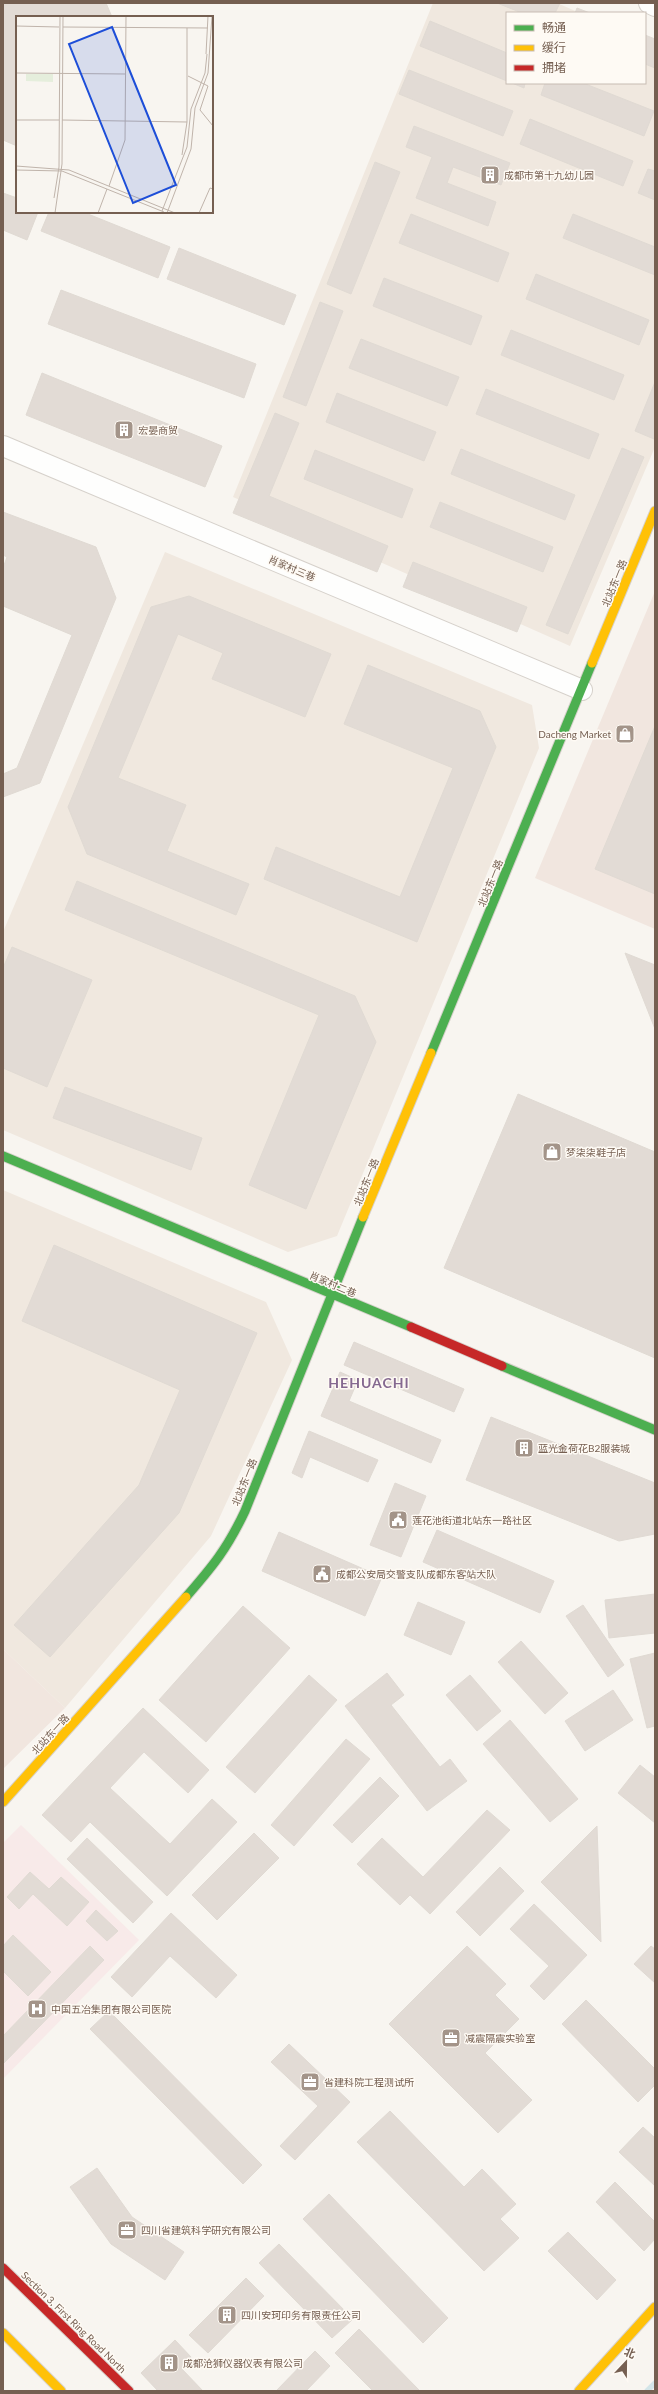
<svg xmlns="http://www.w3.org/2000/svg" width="658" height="2394" font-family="Lato,'Noto Sans SC',sans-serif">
<rect width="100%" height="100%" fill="#f8f5f0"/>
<path fill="#f0e8df" d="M433 3H557L580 13H507V83H645V41L655 45V447L570 646 233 497Z
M165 552 532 705 539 748 337 1236 288 1252 3 1130V932Z
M3 1190 266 1302 292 1360 211 1536 65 1708 3 1649Z"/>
<path fill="#f1e6df" d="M655 591V929L535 878Z
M3 1649 65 1708 3 1769Z"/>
<path fill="#f8eae9" d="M21 1825 139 1940 3 2079V1843Z"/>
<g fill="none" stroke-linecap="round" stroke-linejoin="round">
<path stroke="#d3e5e8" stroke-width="5.5" d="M647 2391 655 2383"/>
</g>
<path fill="#e2dbd5" stroke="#e0dad3" d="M3 3H106L112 17H17V146L3 140Z
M497 3H560L555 13H522Z
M577 8 590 13H575Z
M430 21 507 53V81L420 46Z
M645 35 655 39V68L645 64Z
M409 70 513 111 503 136 399 94Z
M512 83H525L524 88Z
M545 83H583L654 111 644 136 541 95Z
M530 119 633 161 623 186 520 144Z
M414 126 510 163 501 185 453 167 447 183 496 202 488 226 416 198 432 157 406 147Z
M375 162 400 172 351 294 327 284Z
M648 169 655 171V200L638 193Z
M3 193 17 198V212H38L27 240 3 230Z
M49 212H83L170 247 158 278 41 231Z
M411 214 509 253 498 282 399 243Z
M573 214 655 247V275L563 238Z
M179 248 296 295 284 325 167 279Z
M536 274 649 320 639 345 526 299Z
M384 278 482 316 471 345 373 306Z
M61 290 256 364 244 398 48 324Z
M320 302 343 311 306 406 283 397Z
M511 330 624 375 614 400 501 355Z
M361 339 459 377 447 406 349 368Z
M42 373 222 446 205 487 26 415Z
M655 382V437L654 439 635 431Z
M486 389 599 434 589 459 476 414Z
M337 393 436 432 424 461 326 422Z
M275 413 299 423 269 496 388 546 377 572 233 513Z
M622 448 644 457 568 634 546 625Z
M461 449 575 495 565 520 451 474Z
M315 450 413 489 402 518 304 479Z
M440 502 553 547 543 572 430 527Z
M3 512 96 547 116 598 40 783 3 797V774L17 768 72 635 3 606V568L7 557 3 555Z
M413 562 527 607 517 632 403 587Z
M189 596 331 654 305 717 212 679 223 653 178 634 118 778 186 805 167 851 249 884 236 915 87 854 68 807 151 607Z
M368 665 480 711 496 747 417 942 264 879 276 847 400 897 453 768 344 724Z
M655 726V894L595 869Z
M77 881 355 996 376 1042 306 1209 249 1185 319 1015 65 910Z
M12 947 92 980 47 1087 3 1068V968Z
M625 953 655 965V1029Z
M65 1087 202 1138 191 1170 53 1118Z
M518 1094 655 1152V1358L444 1268Z
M54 1245 257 1333 179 1513 50 1657 14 1625 139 1485 180 1390 22 1321Z
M354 1342 464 1389 454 1412 344 1365Z
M340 1372 358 1380 349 1401 441 1440 431 1463 321 1416Z
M491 1417 655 1483V1534L619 1541 466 1480Z
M309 1431 378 1460 368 1482 310 1457 302 1478 292 1473Z
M395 1483 426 1496 401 1557 370 1545Z
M437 1530 554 1581 540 1613 423 1562Z
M279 1532 382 1577 365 1616 262 1571Z
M655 1594V1633L609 1638 605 1600Z
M418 1602 465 1622 451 1655 404 1635Z
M583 1605 624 1665 608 1677 566 1616Z
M243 1606 290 1648 206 1742 159 1700Z
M521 1641 568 1693 545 1714 498 1662Z
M655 1653V1726L647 1728 630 1659Z
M387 1673 404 1695 391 1705 440 1767 450 1759 467 1781 427 1811 345 1706Z
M309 1675 337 1700 255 1793 226 1767Z
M470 1675 501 1711 477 1731 446 1695Z
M613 1690 633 1720 585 1751 565 1721Z
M143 1708 209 1770 188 1793 144 1752 110 1788 170 1844 212 1799 237 1822 167 1896 90 1822 71 1842 42 1815Z
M510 1720 578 1799 550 1822 483 1744Z
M346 1739 370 1759 294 1846 271 1825Z
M640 1765 655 1777V1823L618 1793Z
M380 1777 399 1796 352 1843 333 1825Z
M487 1810 510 1830 430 1914 410 1895 400 1905 357 1864 382 1838 423 1877Z
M597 1826 601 1942 541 1882Z
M254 1833 279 1858 217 1920 192 1895Z
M87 1838 153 1902 133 1923 67 1859Z
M500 1867 524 1891 480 1936 456 1912Z
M30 1872 49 1889 61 1877 89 1902 67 1926 33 1894 19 1909 7 1897Z
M534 1904 587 1955 544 2000 530 1986 549 1966 510 1929Z
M96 1910 118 1931 107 1941 86 1921Z
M171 1913 237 1975 216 1998 170 1956 132 1997 111 1977Z
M13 1935 51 1972 28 1996 3 1971V1946Z
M90 1946 104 1960 3 2064V2036Z
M467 1946 506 1984 495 1995 519 2019 485 2053 532 2100 498 2133 389 2024Z
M651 1946 655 1949V1983L634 1964Z
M586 2000 655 2069V2085L638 2102 562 2024Z
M109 2011 262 2165 243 2184 90 2029Z
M289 2044 350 2102 295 2160 280 2146 318 2106 271 2062Z
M390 2111 464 2187 482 2169 516 2204 500 2219 519 2238 484 2271 357 2142Z
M643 2127 655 2138V2186L619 2152Z
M97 2168 132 2217 184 2252 165 2280 111 2244 70 2187Z
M615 2182 655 2222V2239L644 2251 596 2202Z
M329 2194 448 2318 423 2343 303 2219Z
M568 2232 616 2280 597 2300 548 2251Z
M279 2244 353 2319 332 2338 259 2263Z
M246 2278 264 2296 208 2353 189 2335Z
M359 2329 420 2391H373L335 2353Z
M175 2340 191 2357 181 2368 203 2391H158L141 2373Z
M315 2351 330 2366 306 2391H276Z"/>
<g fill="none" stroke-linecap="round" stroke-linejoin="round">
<g stroke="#d6d1cb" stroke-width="22">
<path id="street" d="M649 3 655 6
M3 446 582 690"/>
</g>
<g stroke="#d6d1cb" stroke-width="11">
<path id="fast" d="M431 1053 592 663
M3 1156 411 1327
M502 1366 655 1430
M186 1597C213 1566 227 1549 245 1511L363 1217"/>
</g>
<g stroke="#d6d1cb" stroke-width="11">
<path id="slow" d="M592 663 655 511
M363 1217 431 1053
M3 1802 186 1597
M3 2333 61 2391
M579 2391 655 2307"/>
</g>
<g stroke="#d6d1cb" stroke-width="11">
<path id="jam" d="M411 1327 502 1366
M3 2268 129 2391"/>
</g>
<use href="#street" stroke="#fefefd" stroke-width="20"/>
<use href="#fast" stroke="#4caf50" stroke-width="9"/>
<use href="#slow" stroke="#ffc107" stroke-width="9"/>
<use href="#jam" stroke="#c62828" stroke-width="9"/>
</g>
<defs>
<g id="building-square" transform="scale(1)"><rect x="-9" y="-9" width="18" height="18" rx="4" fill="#a39489" stroke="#fefaf4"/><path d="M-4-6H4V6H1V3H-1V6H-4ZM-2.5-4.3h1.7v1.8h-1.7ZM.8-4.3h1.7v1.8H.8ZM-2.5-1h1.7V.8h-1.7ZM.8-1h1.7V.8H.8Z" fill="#fff"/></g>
<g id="shop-square" transform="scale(1)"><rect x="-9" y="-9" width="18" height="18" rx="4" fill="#a39489" stroke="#fefaf4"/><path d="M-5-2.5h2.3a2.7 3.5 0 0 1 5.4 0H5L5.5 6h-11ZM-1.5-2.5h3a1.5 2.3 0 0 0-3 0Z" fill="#fff"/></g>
<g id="civic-square" transform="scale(1)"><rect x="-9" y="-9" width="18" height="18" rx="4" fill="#a39489" stroke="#fefaf4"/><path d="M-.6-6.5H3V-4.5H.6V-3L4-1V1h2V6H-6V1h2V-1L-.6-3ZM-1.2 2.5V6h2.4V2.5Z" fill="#fff"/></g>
<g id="hospital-square" transform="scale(1)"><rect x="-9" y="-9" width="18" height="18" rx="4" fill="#a39489" stroke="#fefaf4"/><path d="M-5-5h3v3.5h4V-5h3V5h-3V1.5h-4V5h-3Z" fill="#fff"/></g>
<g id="office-square" transform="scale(1)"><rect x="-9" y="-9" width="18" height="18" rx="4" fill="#a39489" stroke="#fefaf4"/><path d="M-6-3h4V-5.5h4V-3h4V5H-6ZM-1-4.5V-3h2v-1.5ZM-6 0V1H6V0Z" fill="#fff"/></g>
</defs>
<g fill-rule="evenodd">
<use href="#building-square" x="490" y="175"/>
<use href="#building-square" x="124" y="430"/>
<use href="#shop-square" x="625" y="734"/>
<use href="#shop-square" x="552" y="1152"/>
<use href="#building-square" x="524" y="1448"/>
<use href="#civic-square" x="398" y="1520"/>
<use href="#civic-square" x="322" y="1574"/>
<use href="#hospital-square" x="37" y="2009"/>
<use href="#office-square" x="451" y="2038"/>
<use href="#office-square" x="310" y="2082"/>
<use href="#office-square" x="127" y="2230"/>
<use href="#building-square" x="227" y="2315"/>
<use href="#building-square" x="169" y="2363"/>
</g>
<g text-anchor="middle" stroke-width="3" stroke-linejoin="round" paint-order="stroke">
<g font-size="10" fill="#755f51" stroke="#fefaf4" text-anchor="start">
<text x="504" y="179">成都市第十九幼儿园</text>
<text x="138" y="434">宏晏商贸</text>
<text x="611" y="738" text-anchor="end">Dacheng Market</text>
<text x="566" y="1156">梦柒柒鞋子店</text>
<text x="538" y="1452">蓝光金荷花B2服装城</text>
<text x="412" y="1524">莲花池街道北站东一路社区</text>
<text x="336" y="1578">成都公安局交警支队成都东客站大队</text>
<text x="51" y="2013">中国五冶集团有限公司医院</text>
<text x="465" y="2042">减震隔震实验室</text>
<text x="324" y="2086">省建科院工程测试所</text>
<text x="141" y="2234">四川省建筑科学研究有限公司</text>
<text x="241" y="2319">四川安珂印务有限责任公司</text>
<text x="183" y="2367">成都沧狮仪器仪表有限公司</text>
</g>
<g font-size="10" fill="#755f51" stroke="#fefaf4">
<text transform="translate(292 568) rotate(23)" y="4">肖家村三巷</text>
<text transform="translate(614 583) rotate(-68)" y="4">北站东一路</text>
<text transform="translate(490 883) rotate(-68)" y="4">北站东一路</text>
<text transform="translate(366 1182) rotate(-68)" y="4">北站东一路</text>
<text transform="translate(333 1284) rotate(23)" y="4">肖家村二巷</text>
<text transform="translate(244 1482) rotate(-68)" y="4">北站东一路</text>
<text transform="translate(50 1734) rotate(-48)" y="4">北站东一路</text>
<text transform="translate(74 2322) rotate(44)" y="4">Section 3, First Ring Road North</text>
</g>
<g font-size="14" font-weight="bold" letter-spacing="1" fill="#856990" stroke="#fefaf4">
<text x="369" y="1388">HEHUACHI</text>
</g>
</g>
<g transform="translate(16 16)">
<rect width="197" height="197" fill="#f8f5f0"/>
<path d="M10 58H37V66L10 65Z" fill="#e5eedc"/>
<path fill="none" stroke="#c0b4ab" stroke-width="1" d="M0 10 43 11M47 11 192 12M190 38 192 0M0 57 109 58M172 60 192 70 184 94 197 110M0 104H43M46 104 171 106M166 139 171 106V12M0 150 53 154 159 197M0 154 46 155 148 196M93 170 109 124 110 0M38 182 43 151 44 0M146 195 171 131 175 93 189 57 191 38M39 197 46 148 47 0M82 197 91 173M151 197 175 133 179 92 192 57 196 0M183 197 194 172 197 173"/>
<path fill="#1d4ed8" fill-opacity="0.15" stroke="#1d4ed8" stroke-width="2" d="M96 11 160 169 117 187 53 28Z"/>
<rect width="197" height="197" fill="none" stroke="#755f51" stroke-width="2"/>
</g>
<rect width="658" height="2394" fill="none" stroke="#755f51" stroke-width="8"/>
<rect x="506" y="12" width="140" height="72" fill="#fefaf4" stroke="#c7bcb3"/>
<rect x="514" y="25" width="20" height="6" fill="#4caf50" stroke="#c7bcb3"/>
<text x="542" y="32" font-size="12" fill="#755f51">畅通</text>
<rect x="514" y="45" width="20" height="6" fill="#ffc107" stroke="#c7bcb3"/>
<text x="542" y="52" font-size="12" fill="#755f51">缓行</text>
<rect x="514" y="65" width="20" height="6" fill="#c62828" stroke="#c7bcb3"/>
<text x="542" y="72" font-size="12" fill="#755f51">拥堵</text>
<g transform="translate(626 2362) rotate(22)" stroke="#fefaf4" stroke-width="3" paint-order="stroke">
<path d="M0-3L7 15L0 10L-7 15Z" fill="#755f51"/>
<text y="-6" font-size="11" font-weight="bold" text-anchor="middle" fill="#755f51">北</text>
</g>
</svg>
